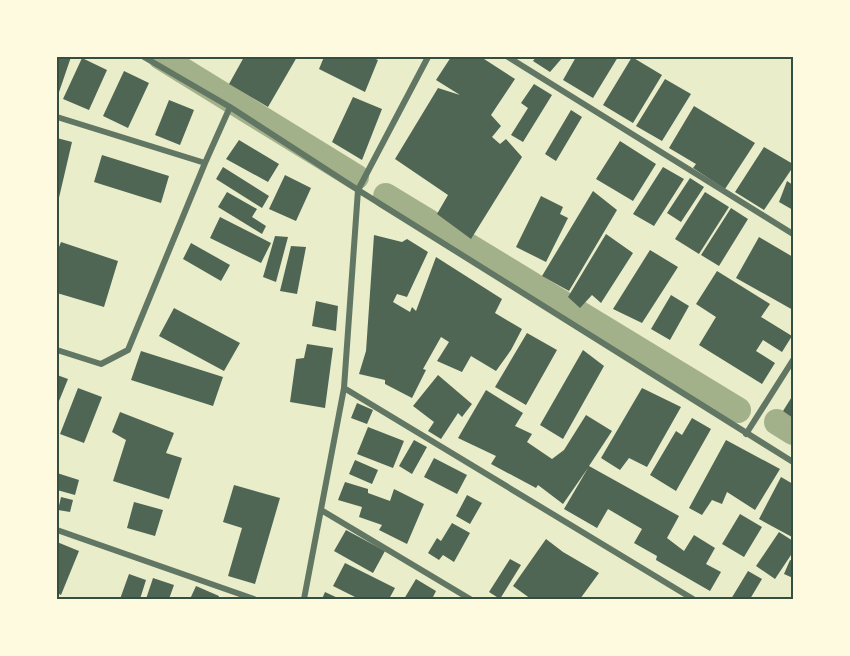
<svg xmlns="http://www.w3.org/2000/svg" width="850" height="656" font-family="'DM Sans',sans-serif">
<rect width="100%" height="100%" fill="#e9edc9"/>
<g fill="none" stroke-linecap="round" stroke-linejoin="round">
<path stroke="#a3b18a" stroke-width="26" d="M161 57 356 177
M386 196 738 410
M777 422 793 432"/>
</g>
<path fill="#4f6655" d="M57 57H71L57 98Z
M244 57H297L268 107 229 84Z
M324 57H371L378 60 365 92 319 69Z
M451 57H481L515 79 491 115 501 126 492 137 500 144 506 139 522 157 471 239 437 214 448 195 395 159 438 88 460 95 436 80Z
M536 57H563L550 72 533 61Z
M576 57H618L593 98 563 80Z
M632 57 662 75 633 123 603 105Z
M82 58 107 70 89 110 63 99Z
M124 71 149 83 128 128 103 116Z
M665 79 691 94 662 141 636 126Z
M534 84 552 95 523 142 511 135 528 108 521 103Z
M353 97 382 109 362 160 332 142Z
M169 100 194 110 180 145 155 135Z
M694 106 755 143 725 189 693 168 696 164 669 148Z
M571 110 582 117 556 161 545 154Z
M57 138 72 142 58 202H57Z
M239 140 279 164 268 182 226 159Z
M620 141 656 164 633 201 596 179Z
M764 147 793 164V167L764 210 735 192Z
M102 155 169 176 161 203 94 182Z
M223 167 269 196 262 208 216 179Z
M663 167 684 179 654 226 633 214Z
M285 175 311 188 296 221 269 209Z
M690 178 704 187 681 222 667 213Z
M787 181 793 185V210L779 202Z
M593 191 617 210 569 291 542 276Z
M227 192 257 209 252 217 266 226 262 234 218 207Z
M705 192 729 207 699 254 675 239Z
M541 196 563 207 560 214 568 218 546 262 516 247Z
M731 208 748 219 719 266 701 255Z
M220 217 271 243 261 263 210 238Z
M606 234 633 253 601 303 592 295 580 308 568 297Z
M374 235 402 242 407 239 428 252 407 297 397 294 393 302 410 312 412 307 416 311 436 257 502 299 495 313 522 329 511 350 496 371 471 356 462 372 437 361 449 342 441 337 423 369 426 370 412 398 385 384V380L359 374 366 351Z
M275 236 288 237 276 282 263 277Z
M759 237 793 257V310L736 278Z
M61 242 118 261 104 307 57 293V252Z
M191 243 230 265 221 281 183 259Z
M291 246 306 247 297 294 280 291Z
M650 250 678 267 642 323 613 309Z
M717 271 770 304 761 317 792 336 782 352 763 340 756 351 775 363 762 384 699 345 716 317 696 304Z
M671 295 689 306 670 340 651 329Z
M316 301 338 306 336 331 312 326Z
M174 308 240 343 224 371 159 336Z
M527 333 557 350 526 405 495 387Z
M307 344 333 348 325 408 290 402 296 359 304 358Z
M583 350 604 366 563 439 540 425Z
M141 351 223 377 213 406 131 380Z
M57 375 68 379 57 406Z
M438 375 472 404 462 417 458 413 441 439 428 431 434 422 413 406Z
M78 388 102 397 84 443 60 434Z
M642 388 681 407 647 467 629 458 620 470 601 458Z
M486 390 523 413 515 426 532 434 527 442 552 459 564 450 586 415 612 431 589 466 679 516 667 538 684 551 694 535 715 548 706 564 721 572 710 591 656 560 657 556 634 543 642 529 608 509 597 528 564 509 588 468 563 504 538 485 536 488 491 464 496 456 458 438Z
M793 395V418L783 411Z
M357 403 373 410 367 424 351 418Z
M120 412 174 433 166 453 182 458 169 499 113 481 126 440 112 432Z
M692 418 711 429 676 491 650 475 676 431 682 435Z
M368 427 404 441 393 468 357 454Z
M414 440 427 447 412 474 399 466Z
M726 440 780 469 755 510 727 492 722 504 712 500 702 515 689 508Z
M434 458 467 475 457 494 424 477Z
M355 460 378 470 372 484 349 474Z
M57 473 79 480 75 495 57 490Z
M781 477 793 484 792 537 759 519Z
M345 482 368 489V493L390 501 394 489 424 504 407 544 379 530 382 525 359 517 362 507 338 500Z
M234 485 280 498 255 584 228 576 242 528 223 522Z
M467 495 482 503 470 524 456 516Z
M61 497 73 500 70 512 58 510Z
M134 502 163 510 155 536 127 528Z
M740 514 762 527 744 557 722 544Z
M452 523 470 533 454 562 443 555 439 560 428 553 437 538 441 541Z
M346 530 385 551 373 573 334 551Z
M779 532 793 541V552L775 579 756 566Z
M546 539 563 552 599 573 580 599H531L513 586Z
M57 542 79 551 61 595 57 593Z
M510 559 521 565 500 599 489 592Z
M790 560 793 561V578L784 574Z
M345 563 395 588 389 599H359L333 586Z
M748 571 762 579 750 599H731Z
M129 574 146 580 140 599H120Z
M153 578 174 585 169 599H146Z
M416 579 436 591 432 599H404Z
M196 586 219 596 218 599H190Z
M325 592 340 599H322Z"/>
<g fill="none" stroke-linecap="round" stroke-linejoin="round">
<path stroke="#617663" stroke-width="6" d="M144 57 230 107 358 190 793 462
M508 57 793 234
M57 117 205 163
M57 350 101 364 128 350 205 163 230 107
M344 388 693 599
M746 434 793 360
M321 510 470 599
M57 530 254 599
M304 599 344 388 358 190 428 57"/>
</g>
<rect width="850" height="656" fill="none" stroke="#fefae0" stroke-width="117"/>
<rect x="58" y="58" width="734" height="540" fill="none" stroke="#344e41" stroke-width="2"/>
</svg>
